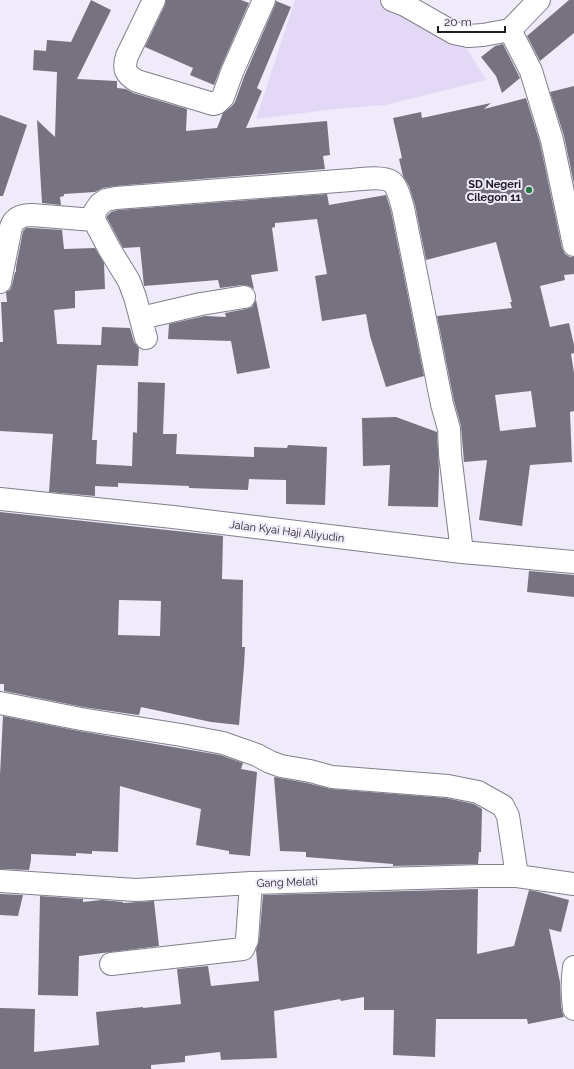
<svg xmlns="http://www.w3.org/2000/svg" width="574" height="1069" font-family="Raleway,sans-serif">
<rect width="100%" height="100%" fill="#f0ebfa"/>
<path fill="#e4d8f7" d="M295 0H397L448 19 486 80 385 105 335 109 256 119Z"/>
<path fill="#77727f" fill-rule="evenodd" d="M91 0 111 10 77 79 117 81V88L126 89 133 93 187 109 186 131 217 128 223 113 232 106 235 102 244 77 275 5 276 1 291 7 257 88 262 91 246 128 327 121 330 155 323 156 325 169 115 186 103 188 95 192 64 194V196L60 197 61 205 42 203 37 120 55 137 57 72 33 70 34 50 46 51 47 40 71 42Z
M166 0H241L249 3 221 67 214 85 190 75 193 68 145 47 165 5Z
M569 0H574V33L540 61 527 36Z
M503 44 520 78 502 93 496 76 481 57 495 46Z
M574 86V184L564 136 550 92Z
M526 98 540 143 562 248 565 254 570 257H574V274L564 275 565 280 540 286 550 327 569 323 574 345V353L571 354 574 373V411L570 412 572 462 530 465 522 526 479 520 487 460 464 462 461 426 454 401 437 316 512 308 510 302H512L496 242 426 260 415 205 409 186 403 176 399 159 402 158 393 118 421 112 422 118 491 103 484 109ZM531 391 536 427 500 431 495 395Z
M0 115 27 125 3 196H0Z
M327 194 329 205 386 195 391 211 424 376 386 387 370 336 366 314 322 321 315 276 327 274 317 219 275 223V227L272 228 278 271 251 275 254 289 249 286 242 285 220 288 218 280 144 286 140 247 123 248 107 218V216L111 212 118 210Z
M26 228H32L62 230 64 249 95 248 104 263 105 289 75 291V308L54 310 57 344 101 345 102 327 130 328 134 342 139 348 138 366 97 365 92 440H97L96 464 132 466 133 432 137 433 138 382 165 383 163 434H177L176 454 254 457V447L287 448 288 445 327 447 325 505 286 504V480L249 479 248 490 189 488V486L118 483V487L95 486V496L49 492 53 434 0 431V342H3L1 302H7L6 292 10 290 12 285 15 272H16V267L23 231Z
M256 300 270 368 237 374 231 341 168 339 169 324 205 316 226 317 225 313 246 309 252 307Z
M396 417 437 432 439 470 438 507 388 506 390 465 363 466 362 418Z
M0 512 223 536 222 579 243 580 242 647H245L244 666 239 725 211 722 141 707 139 715 131 714 83 707 4 691V684H0ZM119 600 161 601 160 636 118 635Z
M529 571 574 575V597L527 592Z
M3 716 79 731 220 755 243 763 241 769 257 772 250 856 229 854V851L196 845 201 809 120 786 118 852 92 851V854L76 853V856L31 854V860L29 870 0 869V775Z
M274 777 307 783 331 789 446 798 474 804 482 809 481 852H479L478 864 393 866V864L306 857V852L280 851Z
M478 889 477 954 514 946 529 890 539 892 569 900 561 932 549 929 560 982 561 1005 562 1011 564 1017 528 1024 527 1019H436L435 1057 393 1055 394 1010H364V997L341 1001 340 999 274 1011 277 1058 221 1060 220 1052 185 1056V1062L151 1065V1069H0V1008L35 1009 34 1052 99 1045 96 1012 143 1007V1008L181 1004 177 969 208 966 211 986 259 981 256 950 259 941 263 895Z
M0 894 23 895 18 916 0 915Z
M40 896 83 899V902L102 900 123 902V903L154 901 159 946 79 956 78 996 38 995Z"/>
<g fill="none" stroke-linecap="round" stroke-linejoin="round">
<g stroke="#837e8b" stroke-width="24">
<path id="street" d="M154 0 127 56C123 69 125 74 137 81L213 104 217 103 223 97 232 72 264 0
M392 0 405 5 454 33 468 36 483 35 510 30 539 0
M510 30 531 71 552 140 574 245
M0 282 11 227C14 218 22 215 32 215L94 220
M141 318 201 304 244 297
M146 338 135 297 129 281 110 250 94 220 95 211 100 204 106 200 116 198 351 180C360 179 384 176 392 182 397 186 401 201 403 208L442 404 449 429 450 454 462 552
M0 499 173 517 462 552 574 562
M0 703 81 719 181 735 223 743 257 755 270 762 281 766 310 771 332 777 448 786 478 792 503 806 508 816 517 876
M0 881 136 890 251 883 481 876H517L574 884
M111 964 243 949 247 940 251 883
M574 967C572 982 572 994 574 1009"/>
</g>
<use href="#street" stroke="#fff" stroke-width="22"/>
</g>
<circle fill="#2b7948" stroke="#f0ebfa" stroke-width="1.5" cx="529" cy="190" r="4"/>
<g text-anchor="middle" stroke-width="4" stroke-linejoin="round" paint-order="stroke">
<g font-size="11" font-weight="bold" fill="#201e24" stroke="#f0ebfa" text-anchor="end">
<text x="521" y="188">SD Negeri<tspan x="521" dy="13">Cilegon 11</tspan></text>
</g>
<g font-size="11" fill="#201e24" stroke="#f0ebfa">
<text transform="translate(287 531) rotate(7)" y="4">Jalan Kyai Haji Aliyudin</text>
<text transform="translate(287 882) rotate(-2)" y="4">Gang Melati</text>
</g>
</g>
<path d="M438 26v6h67v-6" fill="none" stroke="#201e24" stroke-width="2"/>
<text x="444" y="26" font-size="12" fill="#201e24" stroke="#f0ebfa" stroke-width="3" paint-order="stroke">20 m</text>
</svg>
